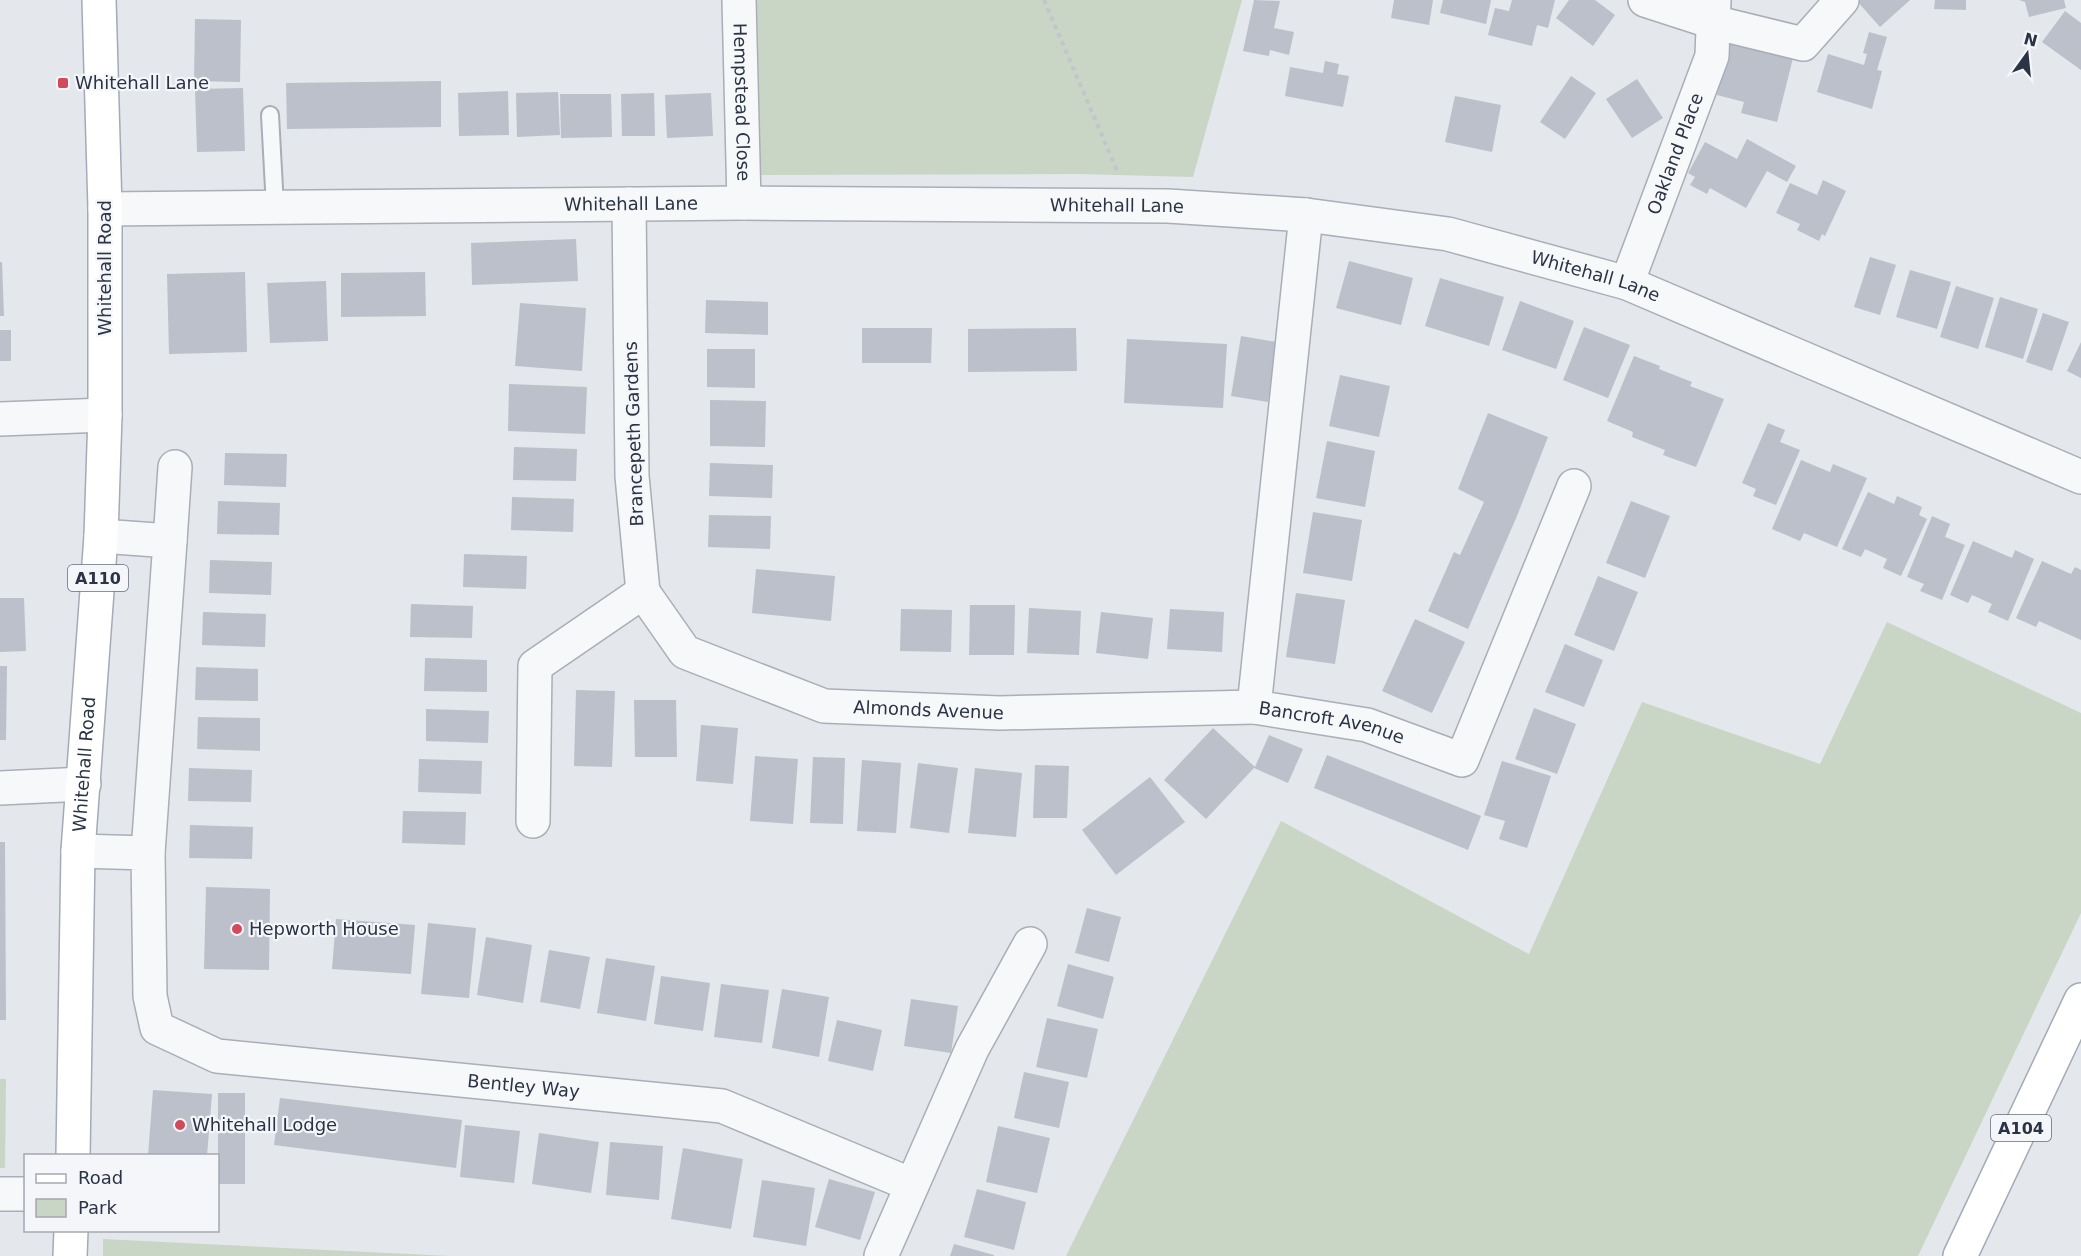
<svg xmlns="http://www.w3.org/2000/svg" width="2081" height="1256" font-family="'DejaVu Sans',sans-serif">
<rect width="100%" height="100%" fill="#e4e7ec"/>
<path fill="#c9d6c5" d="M753 0H1242L1193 177 1078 174 754 175Z
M1887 622 2081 713V913L1918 1256H1066L1281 821 1529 954 1642 702 1820 764Z
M0 1079H6L5 1168H0Z
M103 1239 450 1256H103Z"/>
<path fill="#bbc0ca" d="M1254 0 1280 1 1274 28 1294 32 1289 55 1270 50 1269 56 1243 51Z
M1394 0H1433L1429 25 1391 18Z
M1443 0H1491L1486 24 1440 13Z
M1512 0H1555L1548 28 1537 25 1532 46 1488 35 1495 8 1509 11Z
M1569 0H1595L1615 15 1593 46 1556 18Z
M1859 0H1910L1880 27 1857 1Z
M1935 0H1966V10L1934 9Z
M2019 0H2064L2066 8 2029 17 2025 2Z
M2065 11 2081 23V70L2042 42Z
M195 19 241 20 240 82 194 81Z
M1869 32 1887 37 1877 70 1882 71 1872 109 1817 92 1828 54 1864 65 1867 54 1863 53Z
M1732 38 1794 54 1777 122 1741 113 1744 102 1717 95Z
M1325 61 1339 64 1337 74 1349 76 1343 107 1285 96 1290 67 1323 73Z
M1571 76 1596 93 1565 139 1540 122Z
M1637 79 1663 118 1632 138 1606 99Z
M441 81V127L287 129 286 83Z
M243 88 245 151 197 152 195 89Z
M508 91 509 135 459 136 458 93Z
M558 92 560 135 517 137 516 93Z
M654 93 655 136H622L621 94Z
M711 93 713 136 667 138 665 95Z
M560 94H611L612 137 561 138Z
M1455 96 1501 105 1492 152 1445 142Z
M1747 139 1796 166 1787 182 1767 171 1746 208 1710 188 1707 194 1690 185 1695 177 1688 173 1705 142 1737 159Z
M1823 180 1846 191 1825 236 1822 234 1819 241 1797 230 1800 224 1776 213 1790 183 1817 195Z
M576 239 578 281 472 285 471 243Z
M1870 257 1896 265 1880 315 1854 307Z
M1349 261 1413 278 1401 325 1336 308Z
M0 262H2L4 316H0Z
M1910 270 1951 282 1937 329 1896 317Z
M245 272 247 352 169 354 167 274Z
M425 272 426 316 341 317V273Z
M1440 278 1504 297 1489 346 1425 326Z
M326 281 328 341 270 343 267 283Z
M1956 286 1994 298 1978 349 1940 337Z
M2000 297 2038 309 2023 359 1985 347Z
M706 300 768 302V335L705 333Z
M1520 301 1574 321 1556 369 1502 350Z
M520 303 586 308 582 371 515 366Z
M2043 313 2069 322 2052 371 2026 362Z
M1584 327 1630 345 1608 398 1563 380Z
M862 328H932L931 363H862Z
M1076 328 1077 371 968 372V329Z
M0 330H11V361H0Z
M1241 336 1277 342 1268 402 1231 396Z
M1127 339 1227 344 1223 408 1124 403Z
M2081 342V378L2067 371Z
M707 349H755V388L707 387Z
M1634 356 1660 366 1659 369 1692 382 1690 386 1724 399 1696 467 1663 455 1665 450 1632 437 1633 432 1607 421Z
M1340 375 1390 386 1379 437 1329 426Z
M509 384 587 387 585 434 508 431Z
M710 400 766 401 765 447 710 446Z
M1488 413 1548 437 1517 516 1468 629 1428 611 1454 552 1460 555 1484 502 1458 489Z
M1768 423 1785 430 1780 442 1800 450 1776 505 1753 496 1756 489 1742 483Z
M1327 441 1375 451 1365 507 1316 498Z
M514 447 577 449 576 481 513 480Z
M225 453 287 454 286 487 224 485Z
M1801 460 1830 472 1833 464 1867 478 1837 547 1804 533 1800 541 1772 529Z
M710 463 773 465 772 498 709 496Z
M1868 492 1894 504 1897 496 1922 507 1919 515 1927 519 1901 576 1883 568 1887 559 1865 549 1861 557 1842 549Z
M512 497 574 499 573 532 511 530Z
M218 501 280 503 279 535 217 534Z
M1631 501 1670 516 1645 578 1606 563Z
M1313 512 1362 520 1352 581 1303 573Z
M709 515 771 516 770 549 708 547Z
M1932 516 1950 524 1945 537 1965 545 1942 600 1920 591 1924 584 1907 577Z
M1973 541 2012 558 2015 550 2034 559 2008 621 1988 612 1992 604 1972 595 1968 603 1950 595Z
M464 554 527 556 526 589 463 587Z
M210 560 272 562 271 595 209 593Z
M2042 561 2071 574 2075 567 2081 570V640L2039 621 2036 627 2016 618Z
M756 569 835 576 831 621 752 613Z
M1598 576 1638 592 1614 651 1574 635Z
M1296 593 1345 600 1335 664 1286 657Z
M0 598H24L26 651 0 652Z
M411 604 473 606 472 638 410 637Z
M970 605H1015L1014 655H969Z
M1029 608 1081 611 1079 655 1027 653Z
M901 609 952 610 951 652 900 651Z
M1170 609 1224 612 1222 652 1167 649Z
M203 612 266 614 265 647 202 645Z
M1101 612 1153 618 1148 659 1096 653Z
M1415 619 1465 642 1432 713 1382 691Z
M1565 644 1603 660 1584 707 1545 692Z
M425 658 487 660V692L424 691Z
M0 666H7L6 740H0Z
M196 667 258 669V701L195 700Z
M576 690 615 691 612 767 574 766Z
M634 700H676L677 757H635Z
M1534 708 1576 724 1557 774 1515 759Z
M426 709 489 711 488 743 426 741Z
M198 717 260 718V751L197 749Z
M701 725 738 728 733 784 696 781Z
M1213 728 1255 767 1269 735 1303 749 1288 783 1254 768 1206 819 1164 780Z
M1327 755 1481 816 1468 850 1314 788Z
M755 756 798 759 793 824 750 821Z
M813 757 845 758 843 824 810 823Z
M419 759 482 761 481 794 418 792Z
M862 760 901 763 896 833 857 831Z
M1502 761 1551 776 1527 848 1499 839 1505 821 1484 815Z
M918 763 958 768 949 833 910 828Z
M1035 765 1069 766 1067 818H1033Z
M189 768 252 770 251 802 188 801Z
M975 768 1022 773 1016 837 968 833Z
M1150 777 1185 822 1116 875 1082 830Z
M403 811 466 812 465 845 402 843Z
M190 825 253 827 252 859 189 858Z
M0 842H5L6 1020H0Z
M206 887 270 889 269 970 204 969Z
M1087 908 1121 917 1109 962 1075 953Z
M336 919 415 925 411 974 332 969Z
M428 923 476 928 469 998 421 994Z
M486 937 532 945 523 1003 477 995Z
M549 950 590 957 580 1009 540 1002Z
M606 958 655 966 646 1021 597 1013Z
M1068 964 1114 977 1103 1019 1057 1006Z
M661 976 710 983 703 1031 654 1024Z
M721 984 769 990 762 1043 714 1037Z
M782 989 829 997 819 1057 772 1048Z
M911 999 958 1006 951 1053 904 1046Z
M1047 1018 1098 1029 1087 1078 1036 1067Z
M837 1020 882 1030 873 1071 828 1061Z
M1024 1072 1069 1082 1059 1128 1014 1118Z
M153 1090 212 1094 207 1156H148Z
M218 1093H245V1184H218Z
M280 1098 462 1120 456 1168 274 1145Z
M465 1125 520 1131 514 1183 460 1177Z
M998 1126 1050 1138 1037 1193 986 1182Z
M539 1133 599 1142 591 1193 532 1184Z
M610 1142 663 1146 659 1200 606 1195Z
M683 1148 743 1159 731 1229 671 1219Z
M829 1179 875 1192 860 1240 815 1227Z
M762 1180 815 1188 806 1246 753 1237Z
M977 1189 1026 1202 1014 1250 964 1237Z
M954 1244 994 1255V1256H950Z"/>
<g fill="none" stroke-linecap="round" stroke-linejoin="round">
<g stroke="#a9aeb7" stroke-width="20">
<path id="lane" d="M270 115 275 207"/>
</g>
<g stroke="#a9aeb7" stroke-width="36">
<g id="street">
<path id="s1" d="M739 0 744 203"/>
<path d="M1645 0 1713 22 1803 44 1842 0"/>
<path id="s2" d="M105 209 744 203 1168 206 1306 215 1448 234 1627 283 2081 477"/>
<path id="s3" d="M1306 215 1254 707 1367 725 1462 760 1574 486"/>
<path id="s4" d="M1627 283 1712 56 1714 0"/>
<path d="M0 419 105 415"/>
<path d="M101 536 170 541 148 853"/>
<path d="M170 541 175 467"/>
<path id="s5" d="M643 592 685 652 824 706 1000 713 1254 707"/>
<path d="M0 788 84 784"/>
<path d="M533 821 535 666 643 592 632 476 629 204"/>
<path id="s6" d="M78 851 148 853 150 996 157 1028 217 1056 722 1106 912 1185"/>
<path d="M0 1194H26"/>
<path d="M881 1256 972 1049 1030 944"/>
</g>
</g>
<g stroke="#a3abb8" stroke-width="36">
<g id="primary">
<path id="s7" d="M73 1156 78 851 101 536 105 415V209L99 0"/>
<path d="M70 1256 71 1230"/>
<path d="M1960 1256 2081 1000"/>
</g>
</g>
<path stroke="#c2c5cb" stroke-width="4" stroke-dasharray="4.5 4.5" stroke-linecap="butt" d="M1044 0 1118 173"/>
<use href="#lane" stroke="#f7f8fa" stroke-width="16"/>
<use href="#street" stroke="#f7f8fa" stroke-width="33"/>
<use href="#primary" stroke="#fff" stroke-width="33"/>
</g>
<g fill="#d1495b" stroke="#f4f6f9" stroke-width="2">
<rect x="57" y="77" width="12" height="12" rx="3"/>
<circle cx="237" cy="929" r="6"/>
<circle cx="180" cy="1125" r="6"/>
</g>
<g text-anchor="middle" stroke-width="4.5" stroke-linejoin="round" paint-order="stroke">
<g fill="#f4f6f9" stroke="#676e7b" stroke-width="1.5">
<rect x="68" y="565" width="60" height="26" rx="4.5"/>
<rect x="1991" y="1115" width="60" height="26" rx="4.5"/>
</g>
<g font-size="16" font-weight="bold" fill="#2b3445">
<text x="98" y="584">A110</text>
<text x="2021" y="1134">A104</text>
</g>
<g font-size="18" fill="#2b3445" stroke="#f4f6f9" text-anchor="start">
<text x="75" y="89">Whitehall Lane</text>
<text x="249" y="935">Hepworth House</text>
<text x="192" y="1131">Whitehall Lodge</text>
</g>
<g font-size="18" fill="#2b3445" stroke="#f4f6f9">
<text dy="6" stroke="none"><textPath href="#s1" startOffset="102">Hempstead Close</textPath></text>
<text dy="6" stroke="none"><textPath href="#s4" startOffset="138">Oakland Place</textPath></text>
<text dy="6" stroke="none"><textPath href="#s2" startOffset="526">Whitehall Lane</textPath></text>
<text dy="6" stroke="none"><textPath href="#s2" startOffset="1012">Whitehall Lane</textPath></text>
<text transform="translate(105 268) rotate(-90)" y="6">Whitehall Road</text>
<text dy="6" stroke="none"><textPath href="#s2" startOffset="1498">Whitehall Lane</textPath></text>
<text transform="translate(634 434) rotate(-92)" y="6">Brancepeth Gardens</text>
<text dy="6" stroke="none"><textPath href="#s5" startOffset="327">Almonds Avenue</textPath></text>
<text dy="6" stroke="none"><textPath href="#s3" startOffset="574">Bancroft Avenue</textPath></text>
<text dy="6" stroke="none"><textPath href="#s7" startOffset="392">Whitehall Road</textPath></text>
<text dy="6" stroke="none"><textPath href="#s6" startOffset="620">Bentley Way</textPath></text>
</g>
</g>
<rect x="24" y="1154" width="195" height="78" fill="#f4f6f9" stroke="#a4a8b1" stroke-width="1.5"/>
<rect x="36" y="1174" width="30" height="9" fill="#ffffff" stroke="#a4a8b1" stroke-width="1.5"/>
<text x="78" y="1184" font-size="18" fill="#2b3445">Road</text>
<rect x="36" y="1199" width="30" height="18" fill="#c9d6c5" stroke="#a4a8b1" stroke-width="1.5"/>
<text x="78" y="1214" font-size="18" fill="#2b3445">Park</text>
<g transform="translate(2027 54) rotate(15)" stroke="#f4f6f9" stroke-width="4.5" paint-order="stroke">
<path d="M0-4.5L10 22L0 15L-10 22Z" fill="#2b3445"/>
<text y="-9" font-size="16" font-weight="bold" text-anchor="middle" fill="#2b3445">N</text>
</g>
</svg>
